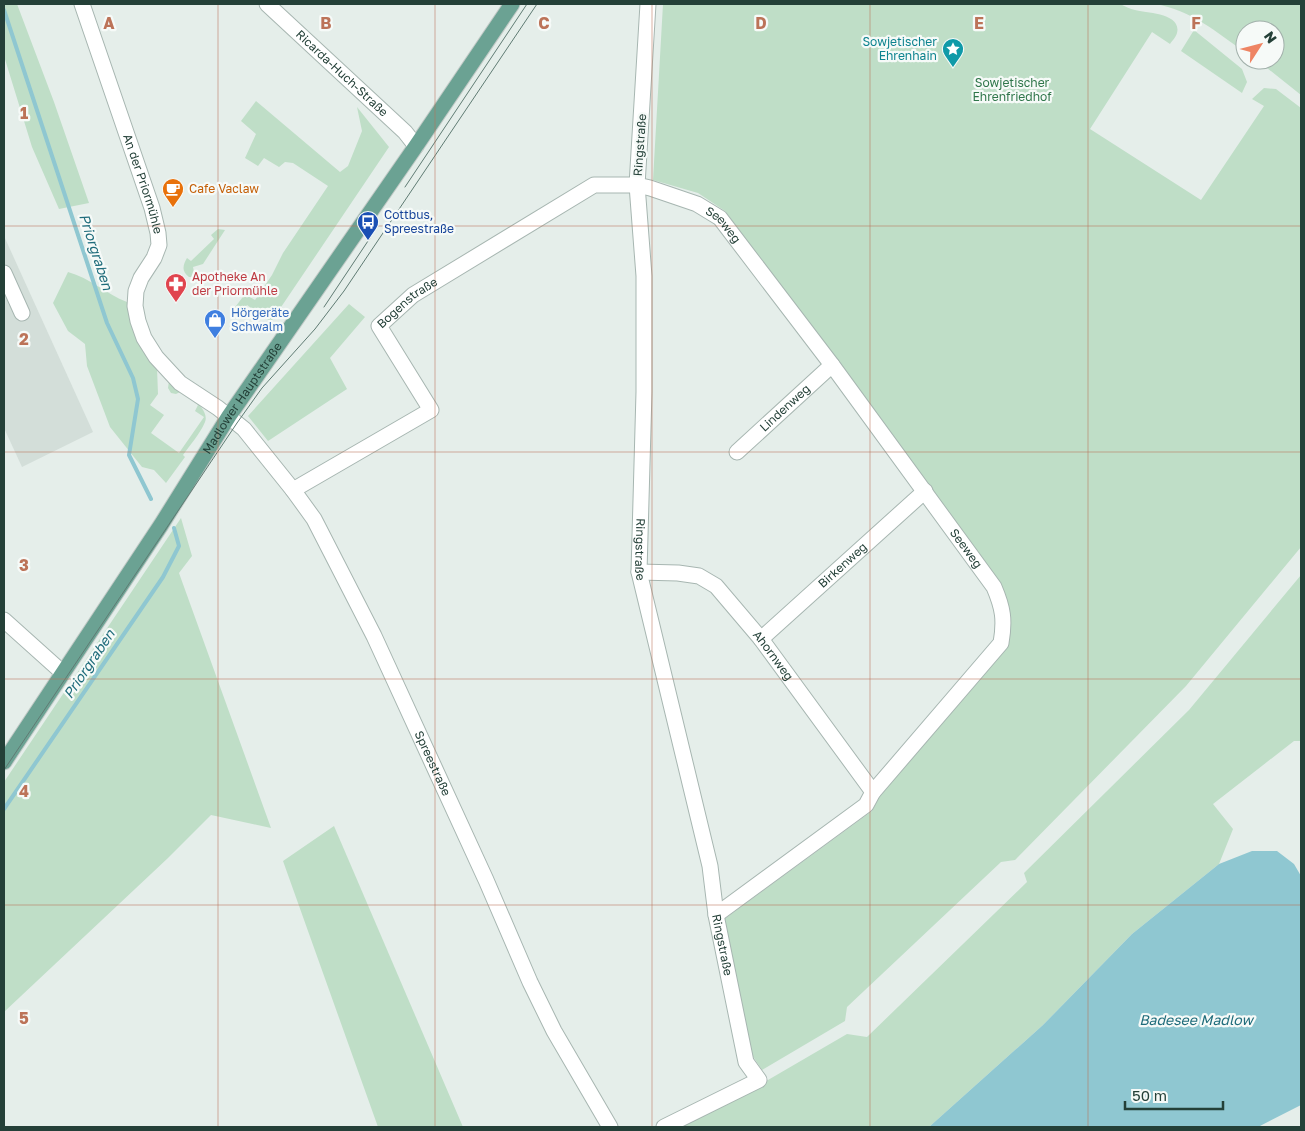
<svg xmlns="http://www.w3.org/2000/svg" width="1305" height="1131" font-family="'Golos Text',sans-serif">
<rect width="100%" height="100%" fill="#e5eeea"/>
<path fill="#d3ded9" d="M4 236 93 432 22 467 4 428Z"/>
<path fill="#bfdec7" d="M4 4H17L54 102 89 203 59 209 32 147 4 56Z
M663 4H1120C1125 6 1130 9 1135 10 1146 13 1182 13 1177 33 1176 37 1172 41 1170 44L1152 32 1090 129 1201 200 1264 106 1252 99 1264 88 1276 89 1301 108V547L1186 686 1015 860 1001 862 847 1007 845 1021 762 1070 752 1055 723 920 872 811 880 796 1006 646 1009 608 1000 582 725 211 698 193 653 180Z
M1155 4H1301V95L1257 60H1275V30H1245V52C1216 32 1191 10 1155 4Z
M1194 30 1242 69 1247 82 1242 93 1181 51Z
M256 101 340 172 348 166 362 131 357 107 389 147 271 322 247 305 240 315 233 310 245 294 255 300 272 275 283 253 328 186 293 163 285 162 279 167 264 158 258 166 245 158 256 134 241 121Z
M218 229 225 230 203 264 193 267 195 277H189C181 271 183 265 187 258L191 261 214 239 211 235Z
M68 272C90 278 106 294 127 302L132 322 157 368 158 394 150 405 164 415 151 433 179 453 204 417 195 411 198 405 180 392 176 394 171 393 168 388 169 381C180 389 211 407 205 422 200 434 190 445 183 455L185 457 166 483 154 470 142 467 110 427 87 366 85 344 68 331 53 303Z
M349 304 365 317 330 358 347 389 268 441 248 416Z
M181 518 192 556 179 573 271 828 211 815 168 858 4 1012V782Z
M1301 575V741H1294L1213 804 1233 829 1219 864 1132 934 1043 1025 929 1127H675L768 1080 847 1034 867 1037 1027 882 1024 873 1189 710Z
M334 826 463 1127H378L283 861Z"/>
<path fill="#8fc7d1" d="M1252 851H1277L1294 864 1301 876V1105L1258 1127H929L1043 1025 1132 934 1219 864Z"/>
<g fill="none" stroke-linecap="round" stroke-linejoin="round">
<path stroke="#8fc7d1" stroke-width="4" d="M4 10 107 323 133 378 138 399 129 455 151 499
M4 809 163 577 179 546 174 528"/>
<g stroke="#a7b6b1" stroke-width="17">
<g id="minor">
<path id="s1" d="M82 4 152 208 158 233 159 245 154 258 141 278 136 291 135 306 138 321 144 338 156 357 180 383 218 408 244 429 293 490 314 519 374 636 486 880 530 982 554 1031 610 1127"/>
<path id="s2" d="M267 4 405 132 416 146"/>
<path id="s3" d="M648 4 637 185 644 276V392L639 572 710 866 716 915 746 1062 759 1080 664 1127"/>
<path d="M4 273 22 313"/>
<path id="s4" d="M737 452 832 365"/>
<path id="s5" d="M293 490 431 410 379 326 413 295 594 185H637L650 188 697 204 720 218 832 365 994 587C1003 608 1005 620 1001 643L873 792 866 805 716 915"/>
<path id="s6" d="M639 572 678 573 699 576 716 586 761 639 873 792"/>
<path d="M4 620 63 673"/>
<path id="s7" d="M761 639 925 491"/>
</g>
</g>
<g stroke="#c2cac7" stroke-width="17">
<g id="major">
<path id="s8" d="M4 762 161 525 229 416 416 146 512 4"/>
</g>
</g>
<use href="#minor" stroke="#fff" stroke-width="15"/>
<use href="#major" stroke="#6ba293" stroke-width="15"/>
<path stroke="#5f7b73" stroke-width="1" d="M405 187 527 4
M324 307 370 238
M4 770 237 423 262 388 315 329 344 291 537 4"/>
</g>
<path fill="none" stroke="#bc7358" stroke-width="1" stroke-opacity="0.55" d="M218 4V1127M435 4V1127M652 4V1127M870 4V1127M1088 4V1127M4 226H1301M4 452H1301M4 679H1301M4 905H1301"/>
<defs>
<g id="sight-pin" transform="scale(1.125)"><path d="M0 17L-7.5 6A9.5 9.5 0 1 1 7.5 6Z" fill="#0f9aa8" stroke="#f6faf8"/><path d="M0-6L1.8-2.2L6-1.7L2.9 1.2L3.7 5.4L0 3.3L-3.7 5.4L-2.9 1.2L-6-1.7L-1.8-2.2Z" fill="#fff"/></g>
<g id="cafe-pin" transform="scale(1.125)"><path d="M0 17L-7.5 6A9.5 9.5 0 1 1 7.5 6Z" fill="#e8710a" stroke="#f6faf8"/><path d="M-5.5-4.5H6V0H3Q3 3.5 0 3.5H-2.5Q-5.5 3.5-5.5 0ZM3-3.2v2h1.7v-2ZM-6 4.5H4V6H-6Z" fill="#fff"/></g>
<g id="bus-pin" transform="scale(1.125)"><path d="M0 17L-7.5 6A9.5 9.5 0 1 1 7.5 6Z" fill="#1a4fb4" stroke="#f6faf8"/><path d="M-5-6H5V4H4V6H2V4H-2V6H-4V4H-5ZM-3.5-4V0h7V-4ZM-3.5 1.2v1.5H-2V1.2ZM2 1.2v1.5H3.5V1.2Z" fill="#fff"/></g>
<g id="pharmacy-pin" transform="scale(1.125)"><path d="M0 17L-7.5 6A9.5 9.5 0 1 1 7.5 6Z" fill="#e0444e" stroke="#f6faf8"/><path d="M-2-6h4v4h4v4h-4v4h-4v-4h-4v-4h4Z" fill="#fff"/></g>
<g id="shop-pin" transform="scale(1.125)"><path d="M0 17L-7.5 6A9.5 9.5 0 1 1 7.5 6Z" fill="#3f7fe0" stroke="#f6faf8"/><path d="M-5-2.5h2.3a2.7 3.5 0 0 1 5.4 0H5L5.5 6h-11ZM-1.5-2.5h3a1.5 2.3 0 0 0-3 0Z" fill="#fff"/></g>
</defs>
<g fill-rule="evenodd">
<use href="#sight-pin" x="953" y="49"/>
<use href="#cafe-pin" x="173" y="189"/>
<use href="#bus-pin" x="368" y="222"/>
<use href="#pharmacy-pin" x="176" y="284"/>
<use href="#shop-pin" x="215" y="320"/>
</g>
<g text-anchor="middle" stroke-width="4.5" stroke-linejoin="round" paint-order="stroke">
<g font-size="12" fill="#0d838f" stroke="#f6faf8" text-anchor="end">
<text x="937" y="46">Sowjetischer<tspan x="937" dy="14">Ehrenhain</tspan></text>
</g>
<g font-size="12" fill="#244038" stroke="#f6faf8">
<text dy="4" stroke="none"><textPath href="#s2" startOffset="102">Ricarda-Huch-Straße</textPath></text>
<text transform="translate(640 145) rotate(-86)" y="4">Ringstraße</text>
<text dy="4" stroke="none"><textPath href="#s1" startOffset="190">An der Priormühle</textPath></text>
<text dy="4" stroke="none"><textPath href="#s5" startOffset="656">Seeweg</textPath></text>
<text dy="4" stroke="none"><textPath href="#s5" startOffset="295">Bogenstraße</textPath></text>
<text dy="4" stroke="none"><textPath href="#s8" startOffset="435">Madlower Hauptstraße</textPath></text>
<text dy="4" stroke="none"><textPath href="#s4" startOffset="65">Lindenweg</textPath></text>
<text dy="4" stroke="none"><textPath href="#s3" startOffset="546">Ringstraße</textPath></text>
<text dy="4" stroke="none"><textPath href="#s5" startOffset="1061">Seeweg</textPath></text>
<text dy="4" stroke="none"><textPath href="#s7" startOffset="110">Birkenweg</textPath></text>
<text dy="4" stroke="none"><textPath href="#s6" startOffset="170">Ahornweg</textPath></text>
<text dy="4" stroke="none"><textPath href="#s1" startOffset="876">Spreestraße</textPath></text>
<text dy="4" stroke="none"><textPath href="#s3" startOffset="951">Ringstraße</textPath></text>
</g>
<g font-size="12" fill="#2f764a" stroke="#f6faf8">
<text x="1012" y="87">Sowjetischer<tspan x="1012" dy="14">Ehrenfriedhof</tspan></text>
</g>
<g font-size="12" fill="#c56008" stroke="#f6faf8" text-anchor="start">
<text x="189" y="193">Cafe Vaclaw</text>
</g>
<g font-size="12" fill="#164399" stroke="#f6faf8" text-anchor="start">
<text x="384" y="219">Cottbus,<tspan x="384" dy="14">Spreestraße</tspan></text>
</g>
<g font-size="12" fill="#be3a42" stroke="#f6faf8" text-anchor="start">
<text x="192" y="281">Apotheke An<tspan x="192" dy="14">der Priormühle</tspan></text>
</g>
<g font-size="12" fill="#366cbe" stroke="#f6faf8" text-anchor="start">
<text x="231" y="317">Hörgeräte<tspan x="231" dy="14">Schwalm</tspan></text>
</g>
<g font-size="14" font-style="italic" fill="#1f6c7b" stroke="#f6faf8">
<text transform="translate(96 252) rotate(72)" y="5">Priorgraben</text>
<text transform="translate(89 664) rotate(-56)" y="5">Priorgraben</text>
<text x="1196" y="1025">Badesee Madlow</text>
</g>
</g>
<g font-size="16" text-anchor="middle" font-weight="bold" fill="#bc7358" stroke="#f6faf8" stroke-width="4.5" stroke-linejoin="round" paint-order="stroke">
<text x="109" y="29">A</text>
<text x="326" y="29">B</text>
<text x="544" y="29">C</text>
<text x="761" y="29">D</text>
<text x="979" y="29">E</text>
<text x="1196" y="29">F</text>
<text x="24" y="119">1</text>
<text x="24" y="345">2</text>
<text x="24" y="571">3</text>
<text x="24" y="797">4</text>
<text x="24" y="1024">5</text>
</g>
<rect width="1305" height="1131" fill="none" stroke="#244038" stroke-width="10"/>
<g transform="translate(1260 45) rotate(54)"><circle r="24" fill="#f6faf8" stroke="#a2b0ab"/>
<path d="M0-4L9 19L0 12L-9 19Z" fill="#ee8463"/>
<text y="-8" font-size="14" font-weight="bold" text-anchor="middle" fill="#244038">N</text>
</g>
<path d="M1125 1101v8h98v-8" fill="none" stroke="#244038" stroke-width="2.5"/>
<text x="1132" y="1101" font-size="15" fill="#244038" stroke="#f6faf8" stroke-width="4" paint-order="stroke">50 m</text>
</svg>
